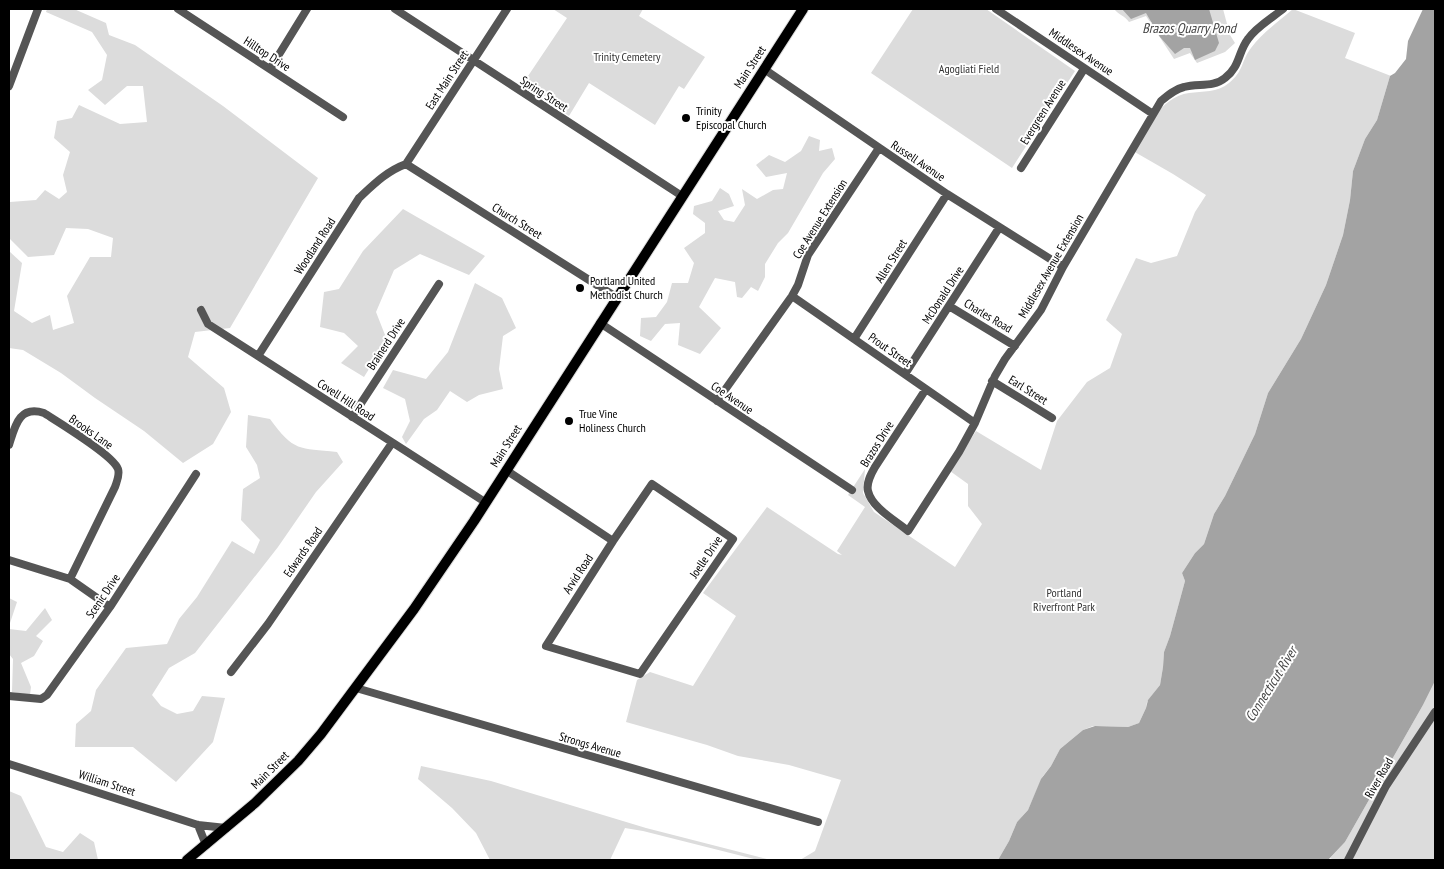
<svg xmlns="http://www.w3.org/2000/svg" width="1444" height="869" font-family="'PT Sans Narrow',sans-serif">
<rect width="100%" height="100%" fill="#fff"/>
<path fill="#dcdcdc" d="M47 9H74L106 23 109 35 135 45 223 106 318 178 230 328 195 332 188 357 224 388 231 412 213 444 183 463 144 431 95 398 61 373 23 350 9 348V251L22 263 14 311 32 323 50 315 53 330 74 323 67 296 90 257H111L113 238 88 229 66 228 54 255 28 257 9 238 10 202 36 200 45 190 59 199 67 192 63 175 70 152 54 138 57 121 72 118 79 105 120 124 147 122 143 86H127L105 105 88 90 102 80 107 55 92 32 46 12Z
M553 9H643L639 16 705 57 684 89 679 86 655 125 589 83 569 116 522 85 567 18Z
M913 9H986L1075 71 1012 168 871 73Z
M1114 9H1223L1230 35 1235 43 1225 52 1197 63 1190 53 1174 59 1146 16 1129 22C1125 16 1119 15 1114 9Z
M1293 9 1355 33 1345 58 1391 76H1390L1377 120 1365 139 1353 171 1350 200 1343 235 1326 285 1301 339 1268 393 1255 434 1225 496 1214 514 1204 544 1195 553 1182 573 1185 581 1170 636 1164 652 1163 667 1160 685 1147 702 1146 708 1139 723 1128 727 1093 726 1083 730 1060 749 1051 766 1043 776 1028 810 1017 822 1009 841 998 860H800L815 851 841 780 789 765 738 756 707 745 626 722 637 680 650 672 693 686 736 616 703 593 767 507 838 554 842 555 837 551 865 507 848 495 865 469 863 493 874 512 955 567 982 524 968 506V484L950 471 976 431 1041 470 1057 421 1087 382 1110 368 1122 334 1106 320 1136 258 1151 263 1177 256 1195 212 1206 195 1173 174 1133 151C1147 129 1160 97 1189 93 1203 91 1217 93 1229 83 1244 71 1241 61 1251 48 1262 33 1279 21 1293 9Z
M809 136 820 140 819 151 832 148 835 159 823 173 788 233 778 243 765 264V277L758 291 751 287 742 298 737 297 735 282 715 278 699 307 721 328 700 354 678 345 680 323 665 324 651 341 640 336 641 318 656 317 667 302 672 283H688L694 263 684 248 705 233V223L693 214 694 206 712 201 720 188 729 194 734 206 718 211 724 220 734 222 745 205 742 189 757 199 773 190 783 189 787 173 766 177 756 165 769 155 785 162 801 151Z
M403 209 485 256 469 275 420 254 394 270 376 312 387 340 364 377 341 363 358 346 344 333 320 327 324 292 339 289 363 251Z
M475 283 502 298 516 328 503 336 499 369 503 389 479 395 467 402 450 391 437 410 424 419 406 444 402 437 410 421 405 399 383 388 393 370 426 379 448 352Z
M248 415 270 419C294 452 299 448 337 452L343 462 316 492 278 547 195 653 169 668 152 695 161 706 177 714 193 711 202 696 225 698 213 742 176 782 133 747H75L76 724 91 711 96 690 126 648 167 644 179 619 197 597 232 541 254 554 260 540 241 520 243 489 260 478 257 465 246 447Z
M9 598 17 602 9 626Z
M45 608 52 620 36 636 43 641 34 656 21 663 31 687 30 695 12 692 13 659 9 654V629L26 631Z
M1435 681V860H1334L1330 858 1345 842 1423 705Z
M421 766 491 781 646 828 771 860H758L643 831 625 828 610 860H490L476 833 452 808 418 779Z
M9 791 21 796 46 847 63 852 80 833 94 842 98 860H9Z"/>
<path fill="#a3a3a3" d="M1122 9H1209L1219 43 1215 51 1195 60 1190 48H1184L1175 54 1160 37 1146 13 1131 19Z
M1423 9H1435V681L1423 705 1345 842 1328 860H998L1009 841 1017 822 1028 810 1041 779 1051 766 1060 749 1083 730 1095 726 1128 727 1139 723 1146 708 1148 700 1160 685 1163 667 1164 652 1170 636 1185 581 1182 573 1195 553 1204 544 1214 514 1225 496 1255 434 1268 393 1301 339 1326 285 1343 235 1350 200 1353 171 1365 139 1377 120 1390 76 1395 73 1406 59 1408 41Z"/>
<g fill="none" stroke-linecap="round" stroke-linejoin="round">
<g stroke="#dbdbdb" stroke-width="12">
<path id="major" d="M187 860 255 803 298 761 321 734 414 609 474 521 803 9"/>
</g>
<path stroke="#555" stroke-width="8" d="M178 9 343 117
M395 9 682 196
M996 9 1153 114
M270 69 307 9
M764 69 947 194 1063 267
M9 86 38 9
M406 164 616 297
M406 164 507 9
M1021 168 1084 69
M792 296 975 423
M949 306 1015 346
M201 310 208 324 485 502
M600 323 852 490
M854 339 947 194
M258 356 359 198C374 184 387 171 406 164
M905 374 999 228
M992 381 1052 418
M926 389 875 467C871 474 866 483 868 491 872 508 895 520 908 531L959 452 975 423 995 376 1005 359 1041 310 1063 267 1161 101C1168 95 1175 89 1184 87 1198 83 1213 88 1225 78 1240 67 1238 52 1248 39 1256 27 1272 18 1283 9
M717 401 792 296 798 285 808 255 879 148
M352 417 439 284
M9 445C15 426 19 405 44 413 58 422 113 455 118 469 120 475 117 481 115 487L70 579
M506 470 613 541
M652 484 733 539 640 674 546 646 613 541Z
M9 560 70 579 110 607
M231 672 268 624 392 443
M356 688 818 822
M9 696 41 699 47 695 110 607 196 474
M9 764 198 825 226 828
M198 825 206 845
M1348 860 1386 786 1435 712"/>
<use href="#major" stroke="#000" stroke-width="10"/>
</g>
<g fill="#000" stroke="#fff" stroke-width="2">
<circle cx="686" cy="118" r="5"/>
<circle cx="580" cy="288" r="5"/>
<circle cx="569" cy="421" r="5"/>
</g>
<g text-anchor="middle" stroke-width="4" stroke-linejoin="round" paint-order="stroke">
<g font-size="12" fill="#000" stroke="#fff">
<text transform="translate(1081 52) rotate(34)" y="4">Middlesex Avenue</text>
<text transform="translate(267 54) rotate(33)" y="4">Hilltop Drive</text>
<text transform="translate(750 67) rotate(-57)" y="4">Main Street</text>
<text transform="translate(447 80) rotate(-57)" y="4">East Main Street</text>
<text transform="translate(544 94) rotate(33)" y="4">Spring Street</text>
<text transform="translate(1043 112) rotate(-58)" y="4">Evergreen Avenue</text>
<text transform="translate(918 161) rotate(34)" y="4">Russell Avenue</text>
<text transform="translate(820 219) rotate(-58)" y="4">Coe Avenue Extension</text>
<text transform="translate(517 221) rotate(32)" y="4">Church Street</text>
<text transform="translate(315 246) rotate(-57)" y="4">Woodland Road</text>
<text transform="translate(891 261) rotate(-58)" y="4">Allen Street</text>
<text transform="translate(1051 266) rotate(-60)" y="4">Middlesex Avenue Extension</text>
<text transform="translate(943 295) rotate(-57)" y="4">McDonald Drive</text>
<text transform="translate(988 316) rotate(31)" y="4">Charles Road</text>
<text transform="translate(386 344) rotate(-57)" y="4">Brainerd Drive</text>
<text transform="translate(890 350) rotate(35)" y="4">Prout Street</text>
<text transform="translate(1028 390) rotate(32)" y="4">Earl Street</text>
<text transform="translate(732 398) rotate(34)" y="4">Coe Avenue</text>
<text transform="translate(346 400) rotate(33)" y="4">Covell Hill Road</text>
<text transform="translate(91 432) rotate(35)" y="4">Brooks Lane</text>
<text transform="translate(877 444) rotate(-58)" y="4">Brazos Drive</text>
<text transform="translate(506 446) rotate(-58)" y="4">Main Street</text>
<text transform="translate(303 552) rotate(-55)" y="4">Edwards Road</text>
<text transform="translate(706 557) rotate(-56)" y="4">Joelle Drive</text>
<text transform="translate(578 574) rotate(-57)" y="4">Arvid Road</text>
<text transform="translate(103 596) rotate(-56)" y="4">Scenic Drive</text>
<text transform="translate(590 745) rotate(16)" y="4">Strongs Avenue</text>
<text transform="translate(270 770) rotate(-45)" y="4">Main Street</text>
<text transform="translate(1379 778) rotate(-60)" y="4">River Road</text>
<text transform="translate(107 783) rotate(18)" y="4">William Street</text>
</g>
<g font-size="12" fill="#333" stroke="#fff">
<text x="627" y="61">Trinity Cemetery</text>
<text x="969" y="73">Agogliati Field</text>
<text x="1064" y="597">Portland<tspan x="1064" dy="14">Riverfront Park</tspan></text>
</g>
<g font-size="12" fill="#000" stroke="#fff" text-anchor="start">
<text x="696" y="115">Trinity<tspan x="696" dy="14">Episcopal Church</tspan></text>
<text x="590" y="285">Portland United<tspan x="590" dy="14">Methodist Church</tspan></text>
<text x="579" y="418">True Vine<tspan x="579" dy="14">Holiness Church</tspan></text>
</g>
<g font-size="14" font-style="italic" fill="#444" stroke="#fff">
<text x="1189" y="33">Brazos Quarry Pond</text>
<text transform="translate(1271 684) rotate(-58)" y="5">Connecticut River</text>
</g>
</g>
<rect width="1444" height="869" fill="none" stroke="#000000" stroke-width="20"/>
</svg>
